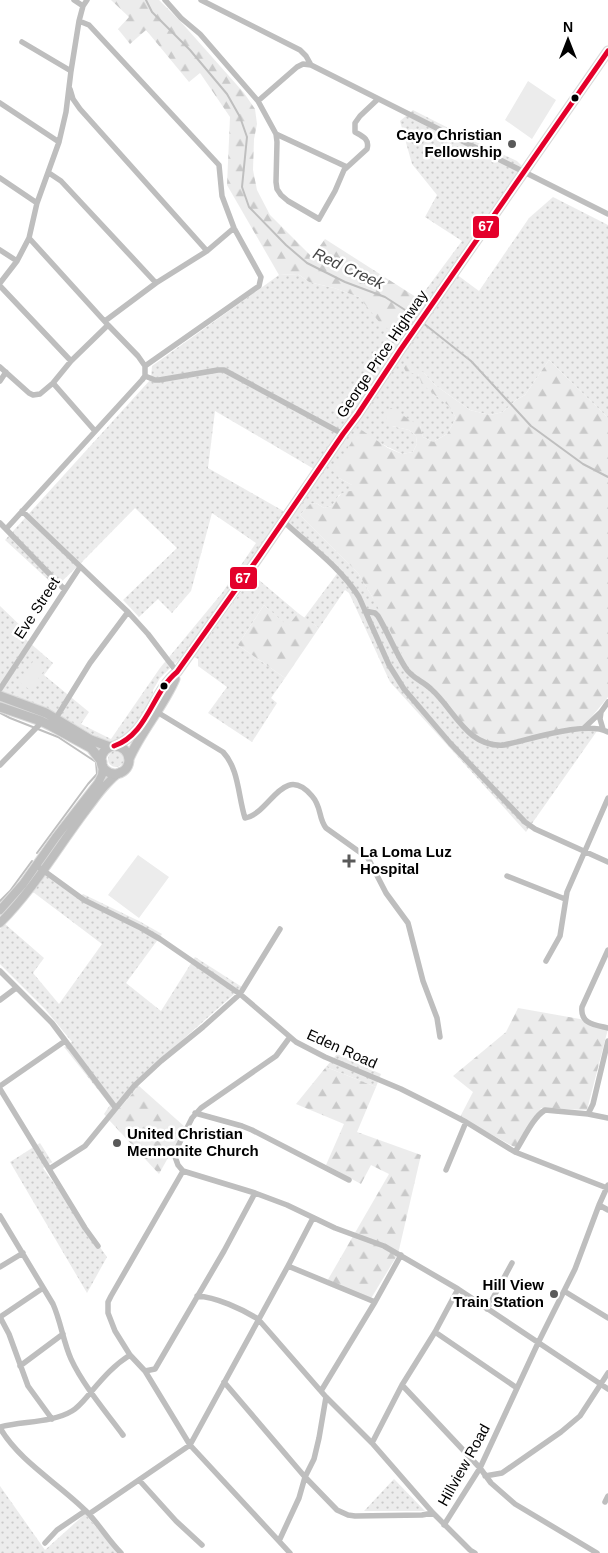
<svg xmlns="http://www.w3.org/2000/svg" width="608" height="1553" font-family="Helvetica,sans-serif">
<defs>
<pattern id="grass-dots" width="8" height="8" patternUnits="userSpaceOnUse" patternTransform="scale(1.25)"><rect width="8" height="8" fill="#ececec"/><path d="M2 2h.1M6 6h.1" fill="none" stroke="#c9c9c9" stroke-width="1.8" stroke-linecap="round"/></pattern>
<pattern id="forest-firs" width="22" height="20" patternUnits="userSpaceOnUse" patternTransform="scale(1.25)"><rect width="22" height="20" fill="#ececec"/><path d="M5 1l3.5 6h-7zM16 11l3.5 6h-7z" fill="#c9c9c9"/></pattern>
</defs>
<rect width="100%" height="100%" fill="#fff"/>
<path fill="url(#grass-dots)" d="M413 110 474 141 517 161 523 167 314 469 215 411 208 468 285 512 186 653 160 678 153 690 152 699 141 718 130 733 114 741 106 742 50 710 0 691V606L26 631 22 636 53 663 44 675 89 712 81 724 111 739 160 668 222 593 256 543 212 513 191 591 172 613 158 599 139 617 123 600 177 548 135 508 82 562 56 587 5 540 151 379 152 366 279 275 298 274 309 282 334 288 359 297 364 303 409 323 419 299 462 241 425 217 437 195 412 164 400 121Z
M553 197 608 225V418L549 360 525 395 516 400 503 412 490 415 470 410 435 385 423 372 418 374C426 391 435 393 448 405 451 408 454 414 456 418L447 434 433 442 423 437 420 426H392L409 430 416 436 417 444 413 452 402 454 376 441 339 478 352 485V491L339 495 332 506 324 508 316 503 310 504 300 515 358 573 373 598 597 731 526 832 390 682 349 593 345 590 319 628 304 618 339 571 287 525 456 274 479 291 529 218Z
M253 575 298 613 288 627 264 605 238 645 285 678 271 698 277 703 252 742 208 713 227 687 198 666V659L194 657Z
M108 759a8 8 0 1 1 16 0a8 8 0 1 1-16 0Z
M48 872 80 897 83 894 139 921 162 934 126 983 161 1011 195 957 242 987 135 1082 139 1086 109 1120 104 1114 110 1105 64 1047 72 1042 45 1009 0 964V929L5 924 44 958 33 973 59 1004 102 944 33 892Z
M337 1054 381 1074 376 1087 326 1067Z
M40 1143 52 1162 43 1168 107 1257 87 1293 10 1162Z
M394 1479 425 1511H364Z
M0 1486 45 1550 85 1514 118 1553H0Z"/>
<path fill="url(#forest-firs)" d="M111 0H159L181 22 244 93 255 109 257 124 254 139 253 170 257 190 270 215 312 257 325 239 419 299C413 314 411 328 393 333L380 323 359 297 334 288 309 282 298 274 279 275 227 185 230 117 200 73 189 82 146 30 130 44 118 29 129 17Z
M549 360 608 418V697L585 725 502 742 488 741 471 732 427 685 410 669 373 598 358 573 300 515 310 504 316 503 324 508 332 506C337 497 341 491 352 491V485L339 478 333 471 360 429 388 448 402 454 413 452 417 444 416 436 409 430 392 426 386 418 387 411 391 408 420 426 423 437 433 442 447 434 456 418 449 406 436 396 422 384 418 374 406 372 404 368 406 365 413 366 423 372 435 385 470 410 490 415 503 412 516 400 525 395Z
M264 605 288 626 298 613 319 628 285 678 238 645Z
M518 1008 580 1019 608 1029 587 1110 541 1108 516 1148 460 1117 473 1092 453 1076 506 1032Z
M326 1067 376 1087 357 1132 421 1155 398 1254 370 1300 326 1283 389 1174 371 1165 361 1184 326 1165 344 1124 296 1104Z
M139 1086 185 1127 159 1174 109 1120Z"/>
<path fill="#ececec" d="M528 81 556 100 532 139 505 120Z
M34 660 46 668 30 690 19 682Z
M138 855 169 877 139 918 108 895Z"/>
<g fill="none" stroke-linecap="round" stroke-linejoin="round">
<path stroke="#bfbfbf" stroke-width="2" d="M146 0 152 12 190 50 227 94 240 117 247 137 242 187 249 207 286 245 307 263 345 282 385 297 419 319
M423 323 471 361 531 426 583 464 608 477
M0 713 10 718 58 737 96 762 97 774 88 784 37 853
M0 901 10 891 32 861"/>
<g stroke="#dbdbdb" stroke-width="10">
<path id="major" d="M0 910 23 884 56 837 98 783 102 775 103 766
M0 923C34 889 58 847 87 809 97 796 106 782 120 772"/>
</g>
<g stroke="#dbdbdb" stroke-width="11">
<path id="highway" d="M0 696 46 713 91 740 110 747
M0 707 41 721 51 726 91 748 102 762
M114 746C148 734 152 692 177 672L258 558 343 434 358 414 401 349 608 51
M101 760a14 14 0 1 1 28 0a14 14 0 1 1-28 0Z
M129 759C141 731 163 707 175 679"/>
</g>
<path stroke="#bebebe" stroke-width="5.5" d="M74 0 83 6
M165 0 181 18 200 34 258 101 297 67 303 64 311 65 608 214
M201 0 300 50 306 56 311 65
M22 42 71 71
M70 89 73 99 80 109 207 251
M258 101 276 134 277 142 276 182 277 189 281 195 288 201 319 219 335 191 344 170 367 149C370 139 362 136 355 132V123L360 116 378 99
M0 103 59 142
M276 134 347 167
M49 173 61 181 156 283
M0 178 37 203
M29 238 108 325 138 356 145 366
M0 250 17 261
M0 283 17 261 29 238 37 203 59 142 66 112 71 71 79 21 83 6 87 0
M0 286 71 361
M105 321 156 283 207 251 234 228
M0 367 29 393 33 395 40 394 53 383 71 361 108 325
M145 376 155 380H159L218 370H224L343 434
M0 381 6 372
M53 383 95 431
M22 511 128 612 148 634 177 672
M283 521C309 545 340 567 359 597L389 665 404 689 450 743 525 822 535 829 608 862
M0 523 64 589
M6 529 142 380 145 376V366L259 286 261 277 234 228 222 196 219 165 89 25 79 21
M365 611 375 613 378 616C388 633 395 651 405 667 411 678 423 681 431 689 454 709 467 748 504 745 529 740 586 720 608 732
M0 689 80 567
M157 712 223 752C239 769 238 796 245 818 270 814 283 762 312 796 322 807 318 818 326 828L368 858 386 893 408 923 423 981 437 1018 440 1037
M601 712 600 719 603 729
M56 718 90 663 128 612
M584 728 601 712 608 702
M0 765 40 724 41 721
M40 868 84 900 141 928 160 939 240 994 296 1042 325 1057 401 1089 439 1108 466 1122 515 1152 607 1188
M507 876 565 899
M608 950 582 1007C580 1024 595 1025 608 1028
M546 961 560 936 567 892 608 798
M0 971 52 1023 115 1107
M0 1000 16 988
M290 1037 276 1056 201 1108 192 1118 174 1154 178 1165 183 1171 255 1193 287 1205 335 1228 384 1246 458 1289 608 1389
M0 1086 65 1041
M0 1089 85 1228 98 1246
M195 1113 242 1126 252 1130 349 1180
M588 1114 593 1104 608 1041
M515 1152C523 1140 533 1117 545 1110L588 1114 608 1118
M49 1169 85 1146 134 1086 161 1061 203 1027 240 994 280 929
M446 1170 466 1122
M183 1171 111 1296 108 1302V1313L115 1331 130 1355 145 1371 190 1445 290 1553
M599 1205 608 1210
M0 1216 53 1304C61 1322 63 1341 71 1359 83 1385 106 1412 123 1435
M288 1266 375 1302
M0 1267 23 1253
M564 1291 608 1318
M197 1296C216 1297 242 1309 258 1319L326 1397 372 1443 433 1513 470 1550 475 1553
M487 1309 512 1263
M0 1317 9 1334 28 1386 52 1419
M0 1317 43 1288
M435 1332 517 1388
M20 1366 63 1334
M145 1371 155 1369 224 1251 255 1193
M224 1382 305 1477 337 1510 348 1515 355 1516 422 1515 433 1513
M402 1385 480 1468 491 1483 515 1504 597 1553
M321 1391 375 1302 401 1255
M0 1427C22 1421 52 1423 72 1411 79 1407 85 1399 91 1392 103 1378 114 1365 130 1355
M0 1428C20 1462 58 1483 86 1511 99 1524 108 1540 121 1553
M372 1443 402 1385 435 1332 458 1289
M485 1476 502 1473 561 1432 580 1416 608 1373
M139 1480 176 1521 202 1545
M605 1502 608 1496
M89 1514 190 1445 288 1266 313 1218
M444 1525 480 1468 538 1343 575 1269 599 1205 608 1185
M279 1541 299 1498 305 1477 314 1459 319 1438 326 1397
M45 1543 57 1530 85 1511"/>
<use href="#major" stroke="#bebebe" stroke-width="8"/>
<use href="#highway" stroke="#bebebe" stroke-width="9"/>
<g stroke="#fff" stroke-width="9">
<path id="bus-1" d="M114 746C148 734 152 692 177 672L258 558 343 434 358 414 401 349 608 51"/>
</g>
<use href="#bus-1" stroke="#e4002b" stroke-width="5"/>
</g>
<g fill="#000" stroke="#fff" stroke-width="2">
<circle cx="575" cy="98" r="4.5"/>
<circle cx="164" cy="686" r="4.5"/>
</g>
<g fill="#595959" stroke="#fff" stroke-width="2">
<circle cx="512" cy="144" r="5"/>
<path d="M346.5 853.5h5v5h5v5h-5v5h-5v-5h-5v-5h5z"/>
<circle cx="117" cy="1143" r="5"/>
<circle cx="554" cy="1294" r="5"/>
</g>
<g text-anchor="middle" stroke-width="5" stroke-linejoin="round" paint-order="stroke">
<g font-size="15" font-weight="bold" fill="#000" stroke="#fff" text-anchor="end">
<text x="502" y="140">Cayo Christian<tspan x="502" dy="17">Fellowship</tspan></text>
<text x="360" y="857" text-anchor="start">La Loma Luz<tspan x="360" dy="17">Hospital</tspan></text>
<text x="127" y="1139" text-anchor="start">United Christian<tspan x="127" dy="17">Mennonite Church</tspan></text>
<text x="544" y="1290">Hill View<tspan x="544" dy="17">Train Station</tspan></text>
</g>
<g font-size="15" fill="#000" stroke="#fff">
<text transform="translate(382 354) rotate(-56)" y="5">George Price Highway</text>
<text transform="translate(37 608) rotate(-57)" y="5">Eve Street</text>
<text transform="translate(342 1049) rotate(24)" y="5">Eden Road</text>
<text transform="translate(464 1465) rotate(-61)" y="5">Hillview Road</text>
</g>
<g font-size="16" font-style="italic" fill="#444" stroke="#fff">
<text transform="translate(349 268) rotate(25)" y="6">Red Creek</text>
</g>
</g>
<g stroke="#fff" stroke-width="2">
<rect x="472" y="215" width="28" height="24" rx="5" fill="#e4002b"/>
<rect x="229" y="566" width="29" height="24" rx="5" fill="#e4002b"/>
</g>
<g font-size="14" text-anchor="middle" font-weight="bold" fill="#fff">
<text x="486" y="231">67</text>
<text x="243" y="583">67</text>
</g>
<g transform="translate(568 40)" stroke="#ffffff" stroke-width="4" paint-order="stroke">
<path d="M0-4L9 19L0 12L-9 19Z" fill="#000000"/>
<text y="-8" font-size="14" font-weight="bold" text-anchor="middle" fill="#000000">N</text>
</g>
</svg>
